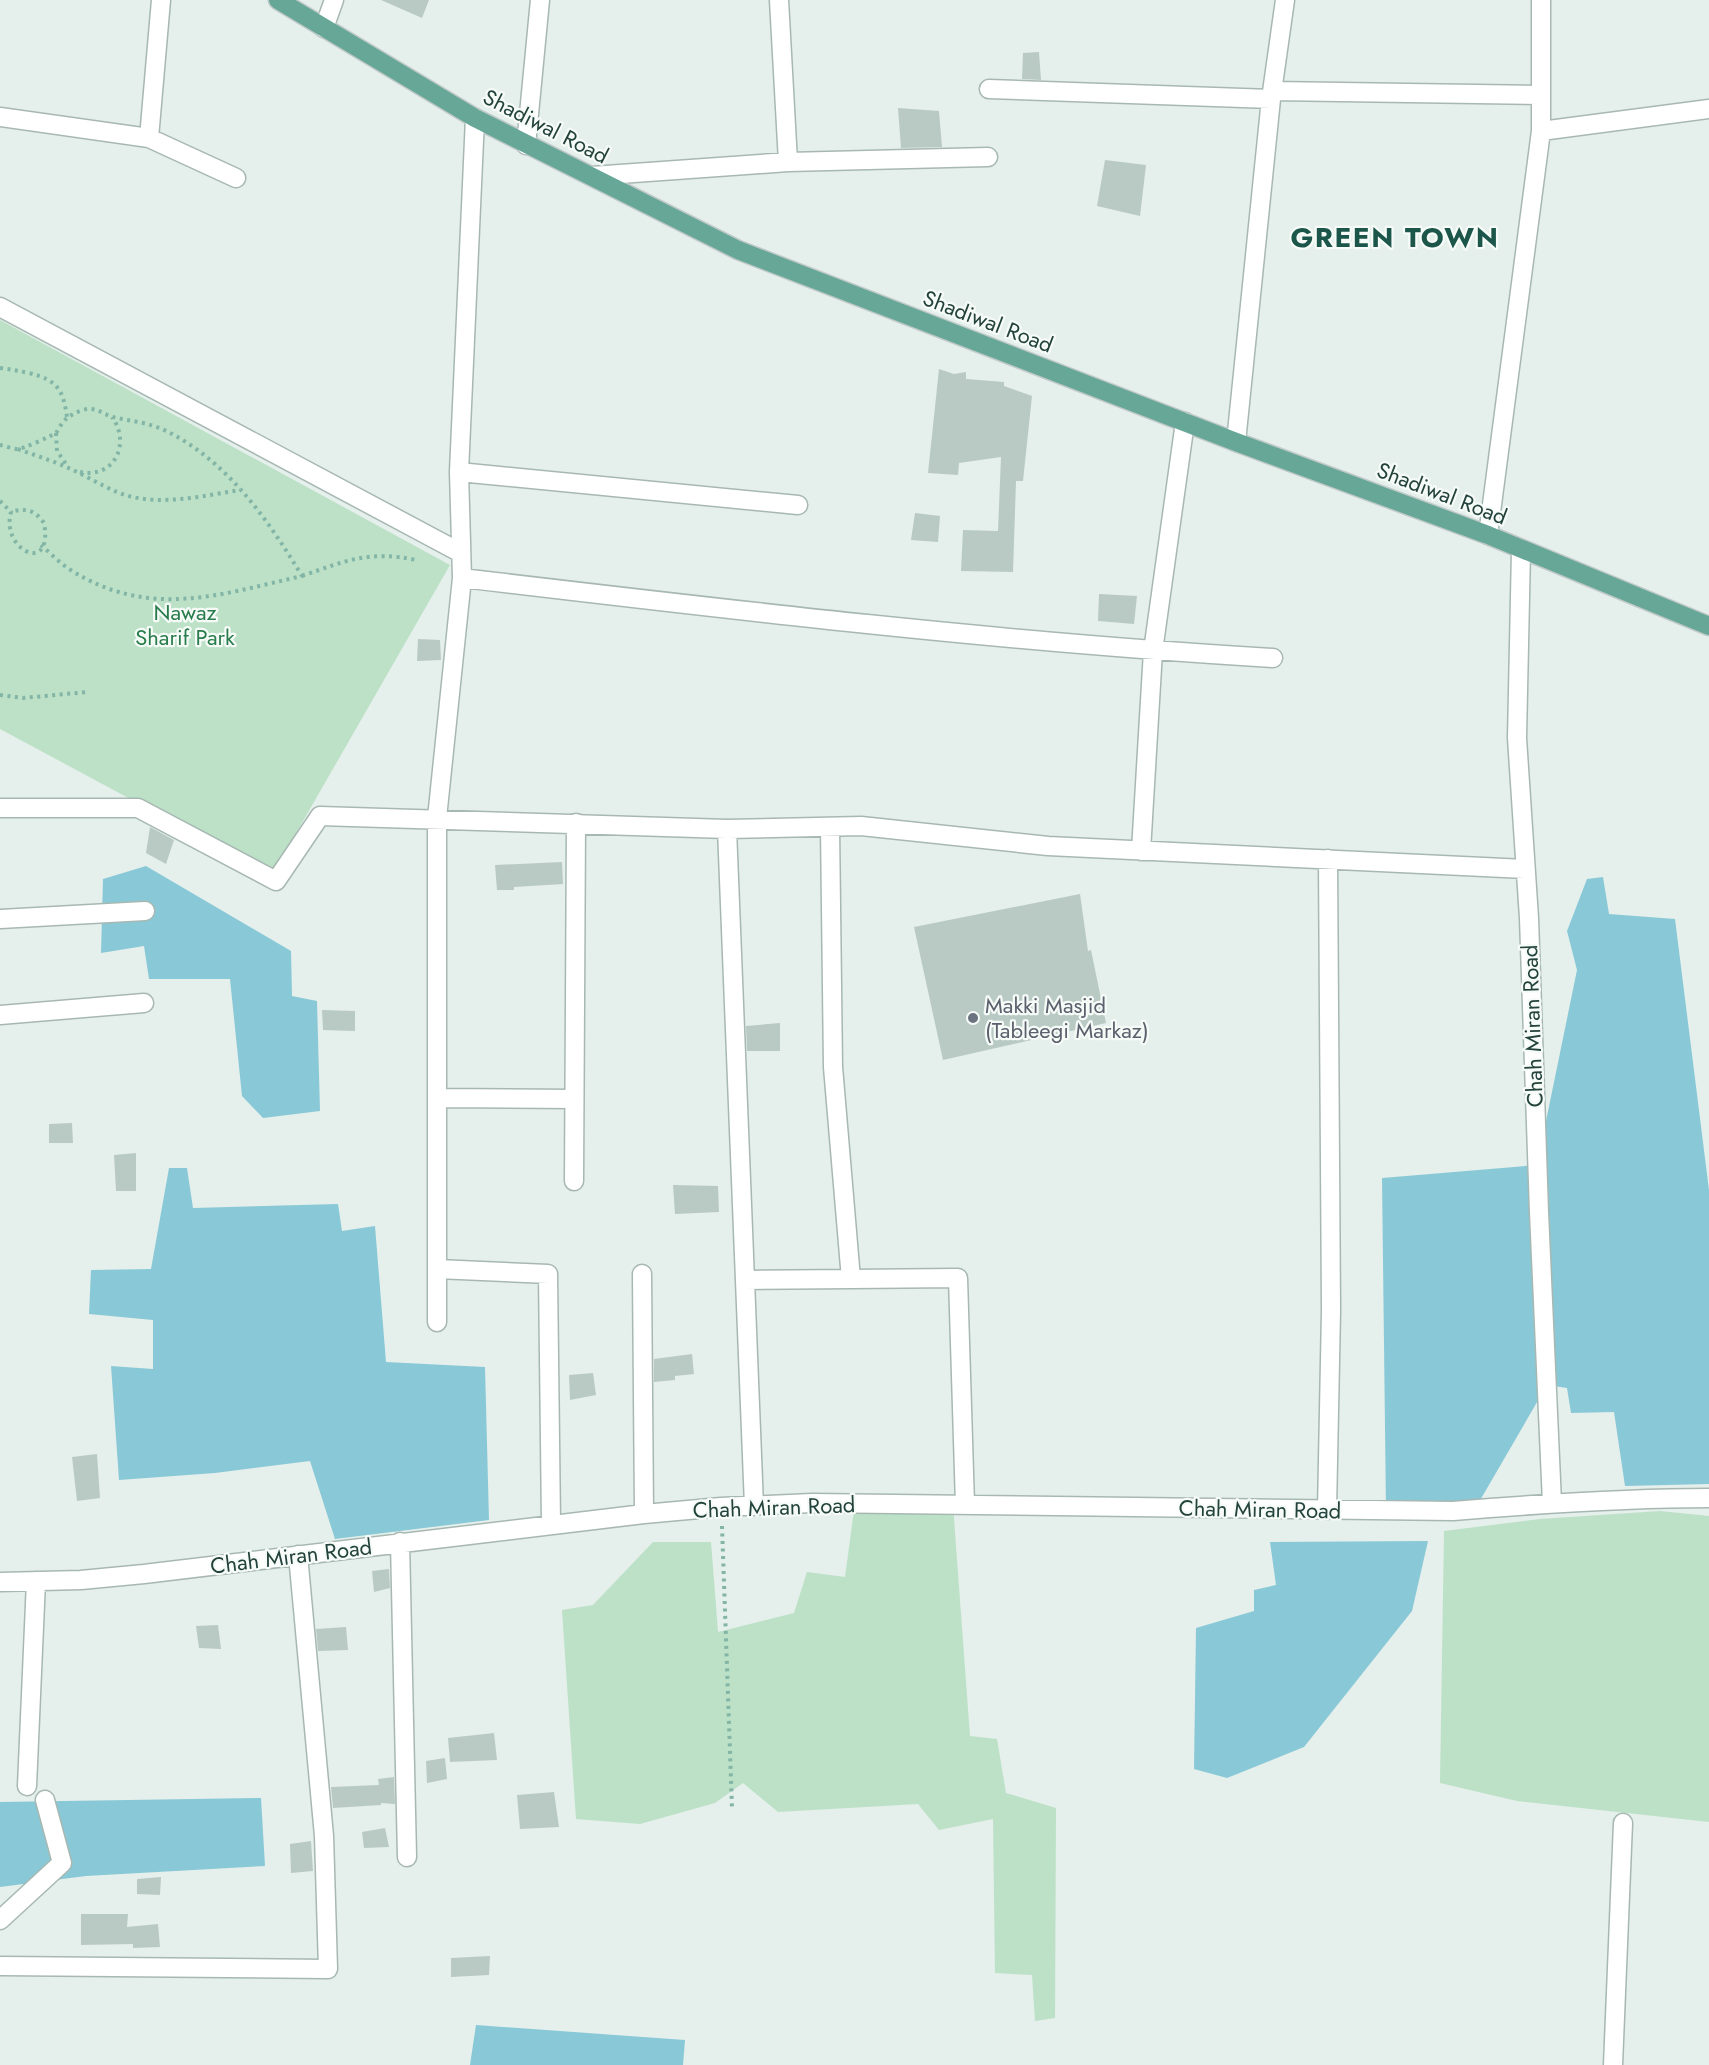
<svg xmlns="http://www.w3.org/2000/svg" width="1709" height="2065" font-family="Jost,sans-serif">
<rect width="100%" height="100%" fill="#e5efeb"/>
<path fill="#bce1c7" d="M0 320 450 565 272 875 0 729Z
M855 1503 953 1505 970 1736 997 1739 1006 1793 1056 1808 1055 2018 1035 2021 1032 1975 995 1973 993 1819 939 1830 918 1804 778 1812 743 1783 715 1803 640 1824 576 1819 562 1610 593 1605 653 1542H711L718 1632 794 1613 807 1572 845 1577Z
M1660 1511 1709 1516V1822L1517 1801 1440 1783 1444 1531 1540 1519Z"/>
<path fill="#89c9d7" d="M146 866 291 951 292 996 317 1001 320 1111 263 1118 242 1096 230 979H149L144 946 101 953 103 879Z
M1603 877 1609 914 1675 919 1709 1190V1484L1625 1486 1614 1412 1571 1413 1567 1388 1547 1385 1475 1509 1386 1510 1382 1178 1537 1165 1577 970 1567 931 1587 879Z
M169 1168H187L193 1208 338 1204 342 1231 375 1226 386 1362 485 1367 489 1520 335 1539 310 1461 215 1473 119 1480 111 1366 153 1369V1320L89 1314 91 1270 151 1269Z
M1428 1541 1412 1611 1304 1747 1227 1778 1194 1769 1196 1628 1254 1611V1590L1276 1585 1270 1542Z
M261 1798 265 1866 86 1876 0 1887V1802Z
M476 2025 685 2040 683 2065H470Z"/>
<path fill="#b9cac4" d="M381 0H429L422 18Z
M1039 52 1041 80 1022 79 1023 53Z
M898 108 939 111 942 147 901 148Z
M1105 160 1146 165 1140 216 1097 206Z
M939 369 954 374 966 372V379L1004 382V386L1032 396 1023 481H1016L1013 572 961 571 963 530 998 531 1001 457 959 463 958 475 928 473Z
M915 513 940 516 938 542 911 540Z
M1099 594 1137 596 1134 624 1098 621Z
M418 639 440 640 441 660 417 661Z
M150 827 174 840 166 864 146 853Z
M562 862 563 884 514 887V890H497L495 865Z
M1080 894 1088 951 1091 950 1106 1023 943 1060 914 927Z
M322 1010 355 1011V1031L323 1030Z
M780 1023V1051H747L746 1026Z
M72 1123 73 1143H49V1124Z
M136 1153V1191H116L114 1155Z
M673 1185 718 1186 719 1212 675 1214Z
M692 1354 694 1374 675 1376V1380L654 1382V1359Z
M593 1373 596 1395 570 1400 569 1375Z
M97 1454 100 1498 77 1501 72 1457Z
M389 1569 390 1588 374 1592 372 1571Z
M218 1625 221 1649 199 1648 196 1626Z
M346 1627 348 1650 318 1651 316 1629Z
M494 1733 497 1760 450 1762 448 1738Z
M445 1758 447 1779 427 1783 426 1761Z
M394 1777 395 1804 381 1803V1805L333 1808 331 1787 379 1785 378 1779Z
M554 1792 559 1827 520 1829 517 1795Z
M385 1828 389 1847 364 1848 362 1832Z
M311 1841 313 1871 291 1873 290 1844Z
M161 1877 160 1895 137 1894V1879Z
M81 1914H128L127 1927 158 1924 160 1947 133 1948V1944L81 1945Z
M490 1956 489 1975 451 1977V1958Z"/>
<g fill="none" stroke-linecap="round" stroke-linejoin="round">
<g stroke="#a7b8b3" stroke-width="21">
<path id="street" d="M779 0 788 162
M1541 0V131
M324 28 334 0
M989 89 1271 99
M1273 91 1539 95
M0 117 149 138 161 0
M475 118 459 472 798 505
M149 138 236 178
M526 145 540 0
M592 176 788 162 988 157
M0 307 461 553
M1236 442 1271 99 1285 0
M1488 535 1541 131 1709 109
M1521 550 1517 738 1529 918 1539 1212 1552 1503
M462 578C732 610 1001 642 1273 658
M0 808H138L276 881 320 816 727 829 861 826 1048 846 1525 869
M727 829 754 1506
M1141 851 1153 651 1185 422
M0 919 145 911
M0 1015 144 1003
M437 1098 574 1099
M574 1181 576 823
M437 1269 548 1274 551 1524
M642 1274 644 1514
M851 1279 958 1278 965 1505
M745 1280 851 1279 833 1067 830 827
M437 1322V818L462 578 459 472
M1327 1510 1331 1311 1328 859
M400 1542 407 1857
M0 1582 81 1580 144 1574 644 1514 721 1507 812 1503 1453 1511C1538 1504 1623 1498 1709 1498
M27 1786 36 1581
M0 1920 62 1863 45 1800
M0 1966 328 1969 324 1836 298 1555
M1613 2065 1623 1823"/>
</g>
<g stroke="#c1cac8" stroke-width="21">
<path id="primary" d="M278 0 475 118 738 250 1236 442 1488 535 1709 626"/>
</g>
<path stroke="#83b5a6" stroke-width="4" stroke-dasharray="3 4.5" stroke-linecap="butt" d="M0 368C10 369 19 371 29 373 57 380 63 389 67 417
M56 433 57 451 68 467
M0 445C5 446 13 449 18 449 23 449 51 436 56 433 57 432 60 426 61 425 66 417 74 413 83 410 96 406 102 414 113 417 129 421 146 422 162 429 225 458 267 518 302 576 218 595 149 620 69 569 59 562 50 553 41 545
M18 449C37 456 57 462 75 471 92 479 107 489 125 495 161 506 203 496 240 490
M80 472C115 479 131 443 112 417
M0 501 11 512C0 550 54 576 44 523 36 511 26 507 11 512
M302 576C345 561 369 550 416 560
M0 695 23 698 87 692
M722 1526 732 1808"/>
<use href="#street" stroke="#fff" stroke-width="18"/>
<use href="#primary" stroke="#66a798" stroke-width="18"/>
</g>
<circle fill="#6b7280" stroke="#f6fbf8" stroke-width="2" cx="973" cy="1018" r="6"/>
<g text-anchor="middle" stroke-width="4.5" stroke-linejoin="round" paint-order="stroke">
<g font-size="22" fill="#22423b" stroke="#f6fbf8">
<text transform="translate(546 126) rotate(27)" y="8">Shadiwal Road</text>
<text transform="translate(988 321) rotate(21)" y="8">Shadiwal Road</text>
<text transform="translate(1442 493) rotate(21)" y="8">Shadiwal Road</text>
<text transform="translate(1532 1026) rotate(-92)" y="8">Chah Miran Road</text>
<text transform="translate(774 1507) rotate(-2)" y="8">Chah Miran Road</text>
<text transform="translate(1260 1509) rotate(1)" y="8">Chah Miran Road</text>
<text transform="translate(291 1556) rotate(-7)" y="8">Chah Miran Road</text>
</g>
<g font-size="22" fill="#297c4c" stroke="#f6fbf8">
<text x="185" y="620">Nawaz<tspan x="185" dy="25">Sharif Park</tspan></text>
</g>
<g font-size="22" fill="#5b616d" stroke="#f6fbf8" text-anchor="start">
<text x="985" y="1013">Makki Masjid<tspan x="985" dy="25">(Tableegi Markaz)</tspan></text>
</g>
<g font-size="28" font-weight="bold" letter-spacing="1.5" fill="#1c564a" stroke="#f6fbf8">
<text x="1395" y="247">GREEN TOWN</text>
</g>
</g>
</svg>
